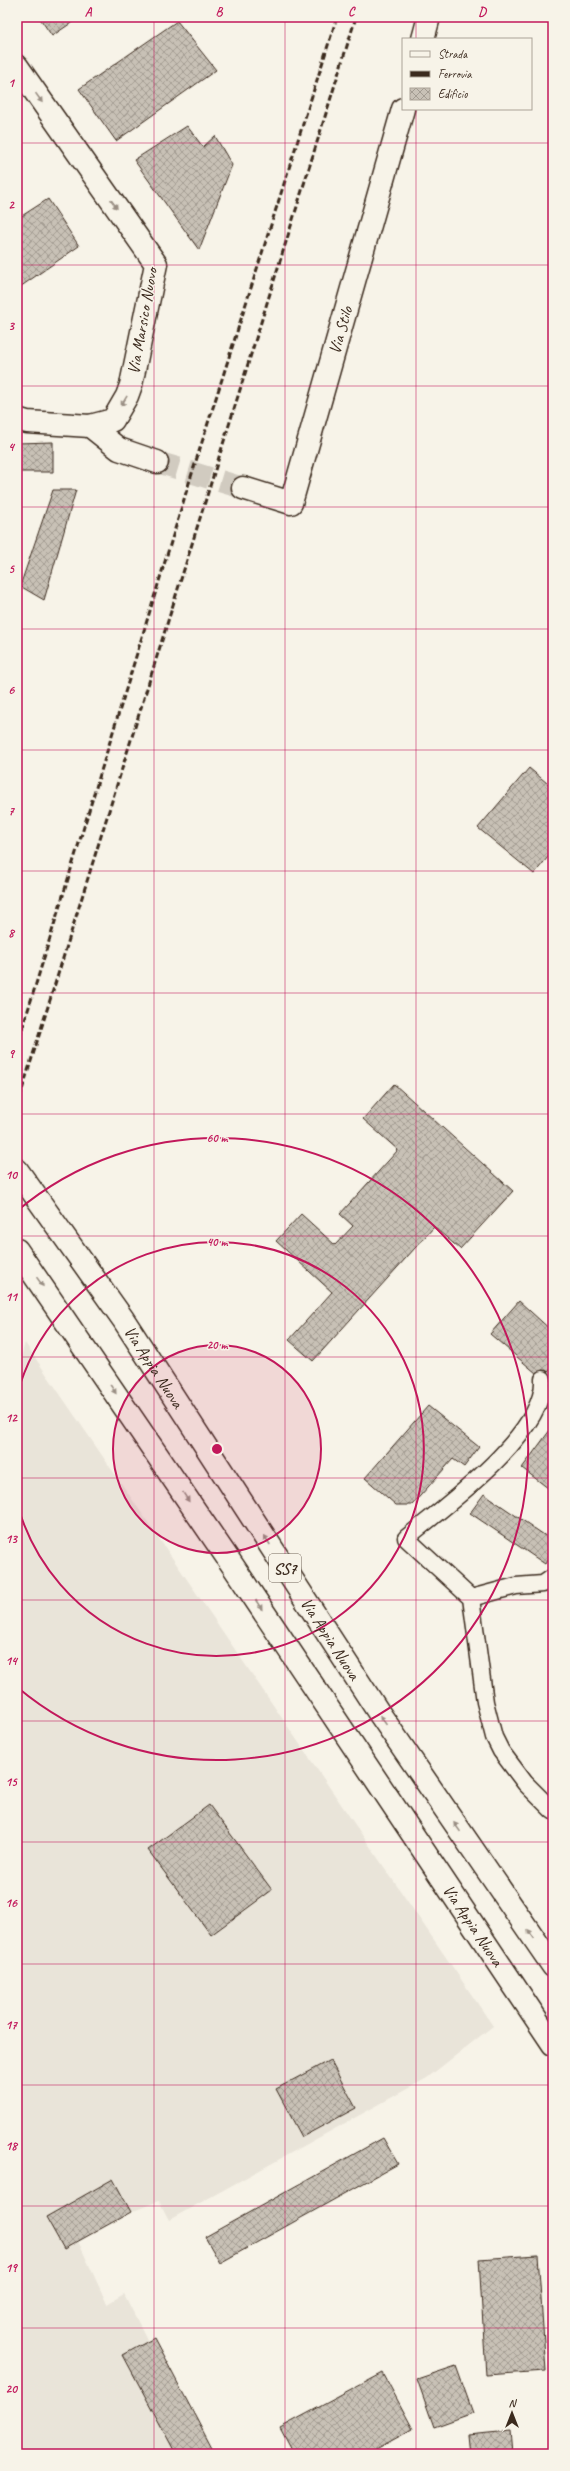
<svg xmlns="http://www.w3.org/2000/svg" width="570" height="2471" font-family="Caveat,sans-serif">
<defs>
<pattern id="building-cross-hatch" width="8" height="8" patternUnits="userSpaceOnUse"><rect width="8" height="8" fill="#c8c1b6"/><path d="M0 0l8 8M0 8l8-8" fill="none" stroke="#a49d93"/></pattern>
</defs>
<rect width="100%" height="100%" fill="#f7f3e8"/>
<filter id="ink" filterUnits="userSpaceOnUse"><feTurbulence type="fractalNoise" baseFrequency=".025" numOctaves="2"/><feDisplacementMap in="SourceGraphic" scale="8" xChannelSelector="R" yChannelSelector="G"/><feConvolveMatrix kernelMatrix="1 2 1 2 8 2 1 2 1" color-interpolation-filters="sRGB"/></filter>
<g filter="url(#ink)">
<path fill="#e9e4d9" d="M25 1343 493 2026 427 2078 169 2220 159 2201 131 2212 78 2241 107 2304 124 2294 205 2454H17V1370Z"/>
<path fill="url(#building-cross-hatch)" stroke="#3b2a1e" d="M39 17H80L52 36Z
M177 21 216 70 116 141 79 89Z
M187 126 203 147 215 136 232 165 199 250 134 160Z
M48 199 79 246 17 289V219Z
M53 442V472H17V443Z
M53 490H76L44 600 20 586Z
M529 768 553 788V851L534 874 478 828Z
M394 1084 513 1191 460 1249 434 1227 313 1361 289 1340 332 1292 276 1241 301 1214 335 1245 353 1226 340 1214 398 1150 363 1119Z
M519 1301 553 1332V1366L543 1379 490 1334Z
M428 1406 479 1447 464 1467 453 1459 412 1505H396L365 1478Z
M553 1426V1492L522 1468Z
M484 1494 553 1541V1552L545 1564 470 1513Z
M209 1805 272 1890 211 1935 148 1850Z
M330 2060 356 2108 302 2137 276 2089Z
M383 2138 398 2164 220 2263 205 2237Z
M113 2179 131 2212 64 2249 46 2217Z
M538 2255 546 2371 486 2375 479 2259Z
M154 2338 215 2454H176L123 2355Z
M456 2366 473 2413 434 2427 417 2379Z
M383 2373 413 2429 367 2454H294L280 2428Z
M510 2431 512 2454H469L467 2435Z"/>
<g fill="none" stroke-linecap="round" stroke-linejoin="round">
<path stroke="#d1cbc0" stroke-width="22" stroke-dasharray="22 11" stroke-linecap="butt" d="M157 462 243 488"/>
<g stroke="#3b2a1e" stroke-width="19">
<path id="lane" d="M543 1379C546 1433 444 1507 406 1538L471 1598 485 1702 494 1737 501 1751 525 1783 553 1811
M471 1598 516 1586 543 1584 553 1577"/>
</g>
<g stroke="#3b2a1e" stroke-width="25">
<g id="street">
<path d="M423 39 429 17"/>
<path d="M17 66 156 264 131 385 127 396 113 420 90 426 27 422 17 419"/>
<path d="M90 426 119 449 157 462"/>
<path id="s1" d="M243 488 291 503 403 109"/>
</g>
</g>
<g stroke="#3b2a1e" stroke-width="25">
<g id="primary">
<path id="s2" d="M17 1170 123 1319 379 1713 553 1966"/>
<path id="s3" d="M17 1250 233 1566 553 2044"/>
</g>
</g>
<use href="#lane" stroke="#f7f3e8" stroke-width="16"/>
<use href="#street" stroke="#f7f3e8" stroke-width="22"/>
<use href="#primary" stroke="#f7f3e8" stroke-width="22"/>
<path stroke="#3b2a1e" stroke-width="3" stroke-dasharray="6 3" stroke-linecap="butt" d="M17 1046 189 483 337 17
M17 1106 356 17"/>
</g>
<defs><path id="oneway-solid" d="M-6-.8H1V-3.2L6.5 0L1 3.2V.8H-6Z"/></defs>
<g fill="#998e83">
<use href="#oneway-solid" transform="translate(39 98) rotate(55)"/>
<use href="#oneway-solid" transform="translate(114 204) rotate(55)"/>
<use href="#oneway-solid" transform="translate(124 401) rotate(121)"/>
<use href="#oneway-solid" transform="translate(40 1282) rotate(55)"/>
<use href="#oneway-solid" transform="translate(113 1389) rotate(56)"/>
<use href="#oneway-solid" transform="translate(186 1497) rotate(56)"/>
<use href="#oneway-solid" transform="translate(267 1540) rotate(-123)"/>
<use href="#oneway-solid" transform="translate(259 1605) rotate(56)"/>
<use href="#oneway-solid" transform="translate(383 1720) rotate(-125)"/>
<use href="#oneway-solid" transform="translate(457 1827) rotate(-125)"/>
<use href="#oneway-solid" transform="translate(531 1934) rotate(-125)"/>
</g>
</g>
<path fill="none" stroke="#c2185b" stroke-width="1" stroke-opacity="0.55" d="M154 17V2454M285 17V2454M416 17V39M416 109V2454M17 143H553M17 265H553M17 386H553M17 507H553M17 629H553M17 750H553M17 871H553M17 993H553M17 1114H553M17 1236H553M17 1357H553M17 1478H553M17 1600H553M17 1721H553M17 1842H553M17 1964H553M17 2085H553M17 2206H553M17 2328H553"/>
<circle cx="217" cy="1449" r="104" fill="#c2185b" fill-opacity=".12"/>
<g fill="none" stroke="#c2185b" stroke-width="2">
<circle cx="217" cy="1449" r="104"/>
<path d="M17 1395A207 207 0 1 1 17 1503"/>
<path d="M17 1211A311 311 0 1 1 17 1687"/>
</g>
<g text-anchor="middle" stroke-width="3" stroke-linejoin="round" paint-order="stroke">
<rect fill="#f7f3e8" stroke="#73665b" stroke-width="1" x="269" y="1554" width="32" height="28" rx="3"/>
<g font-size="16" font-weight="bold" fill="#3b2a1e">
<text x="285" y="1574">SS7</text>
</g>
<g font-size="17" fill="#3b2a1e" stroke="#f7f3e8">
<text transform="translate(142 321) rotate(-80)" y="6">Via Marsico Nuovo</text>
<text dy="6" stroke="none"><textPath href="#s1" startOffset="230">Via Stilo</textPath></text>
<text dy="6" stroke="none"><textPath href="#s2" startOffset="240">Via Appia Nuova</textPath></text>
<text dy="6" stroke="none"><textPath href="#s2" startOffset="564">Via Appia Nuova</textPath></text>
<text dy="6" stroke="none"><textPath href="#s3" startOffset="815">Via Appia Nuova</textPath></text>
</g>
</g>
<circle cx="217" cy="1449" r="6" fill="#c2185b" stroke="#f7f3e8" stroke-width="2"/>
<g font-size="12" text-anchor="middle" font-weight="bold" fill="#c2185b" stroke="#f7f3e8" stroke-width="3" stroke-linejoin="round" paint-order="stroke">
<text x="217" y="1142">60 m</text>
<text x="217" y="1246">40 m</text>
<text x="217" y="1349">20 m</text>
</g>
<rect width="570" height="2471" fill="none" stroke="#f7f3e8" stroke-width="44"/>
<rect x="402" y="38" width="130" height="72" fill="#f7f3e8" stroke="#aca397"/>
<rect x="410" y="51" width="20" height="6" fill="#f7f3e8" stroke="#aca397"/>
<text x="438" y="58" font-size="12" fill="#3b2a1e">Strada</text>
<rect x="410" y="71" width="20" height="6" fill="#3b2a1e" stroke="#aca397"/>
<text x="438" y="78" font-size="12" fill="#3b2a1e">Ferrovia</text>
<rect x="410" y="88" width="20" height="12" fill="url(#building-cross-hatch)" stroke="#aca397"/>
<text x="438" y="98" font-size="12" fill="#3b2a1e">Edificio</text>
<g transform="translate(512 2413)" stroke="#f7f3e8" stroke-width="3" paint-order="stroke">
<path d="M0-3L7 15L0 10L-7 15Z" fill="#3b2a1e"/>
<text y="-6" font-size="11" font-weight="bold" text-anchor="middle" fill="#3b2a1e">N</text>
</g>
<rect x="22" y="22" width="526" height="2427" fill="none" stroke="#c2185b" stroke-width="1.5"/>
<g font-size="13" text-anchor="middle" font-weight="bold" fill="#c2185b">
<text x="88" y="16">A</text>
<text x="219" y="16">B</text>
<text x="351" y="16">C</text>
<text x="482" y="16">D</text>
<text x="11" y="87">1</text>
<text x="11" y="209">2</text>
<text x="11" y="330">3</text>
<text x="11" y="451">4</text>
<text x="11" y="573">5</text>
<text x="11" y="694">6</text>
<text x="11" y="815">7</text>
<text x="11" y="937">8</text>
<text x="11" y="1058">9</text>
<text x="11" y="1179">10</text>
<text x="11" y="1301">11</text>
<text x="11" y="1422">12</text>
<text x="11" y="1543">13</text>
<text x="11" y="1665">14</text>
<text x="11" y="1786">15</text>
<text x="11" y="1907">16</text>
<text x="11" y="2029">17</text>
<text x="11" y="2150">18</text>
<text x="11" y="2272">19</text>
<text x="11" y="2393">20</text>
</g>
</svg>
